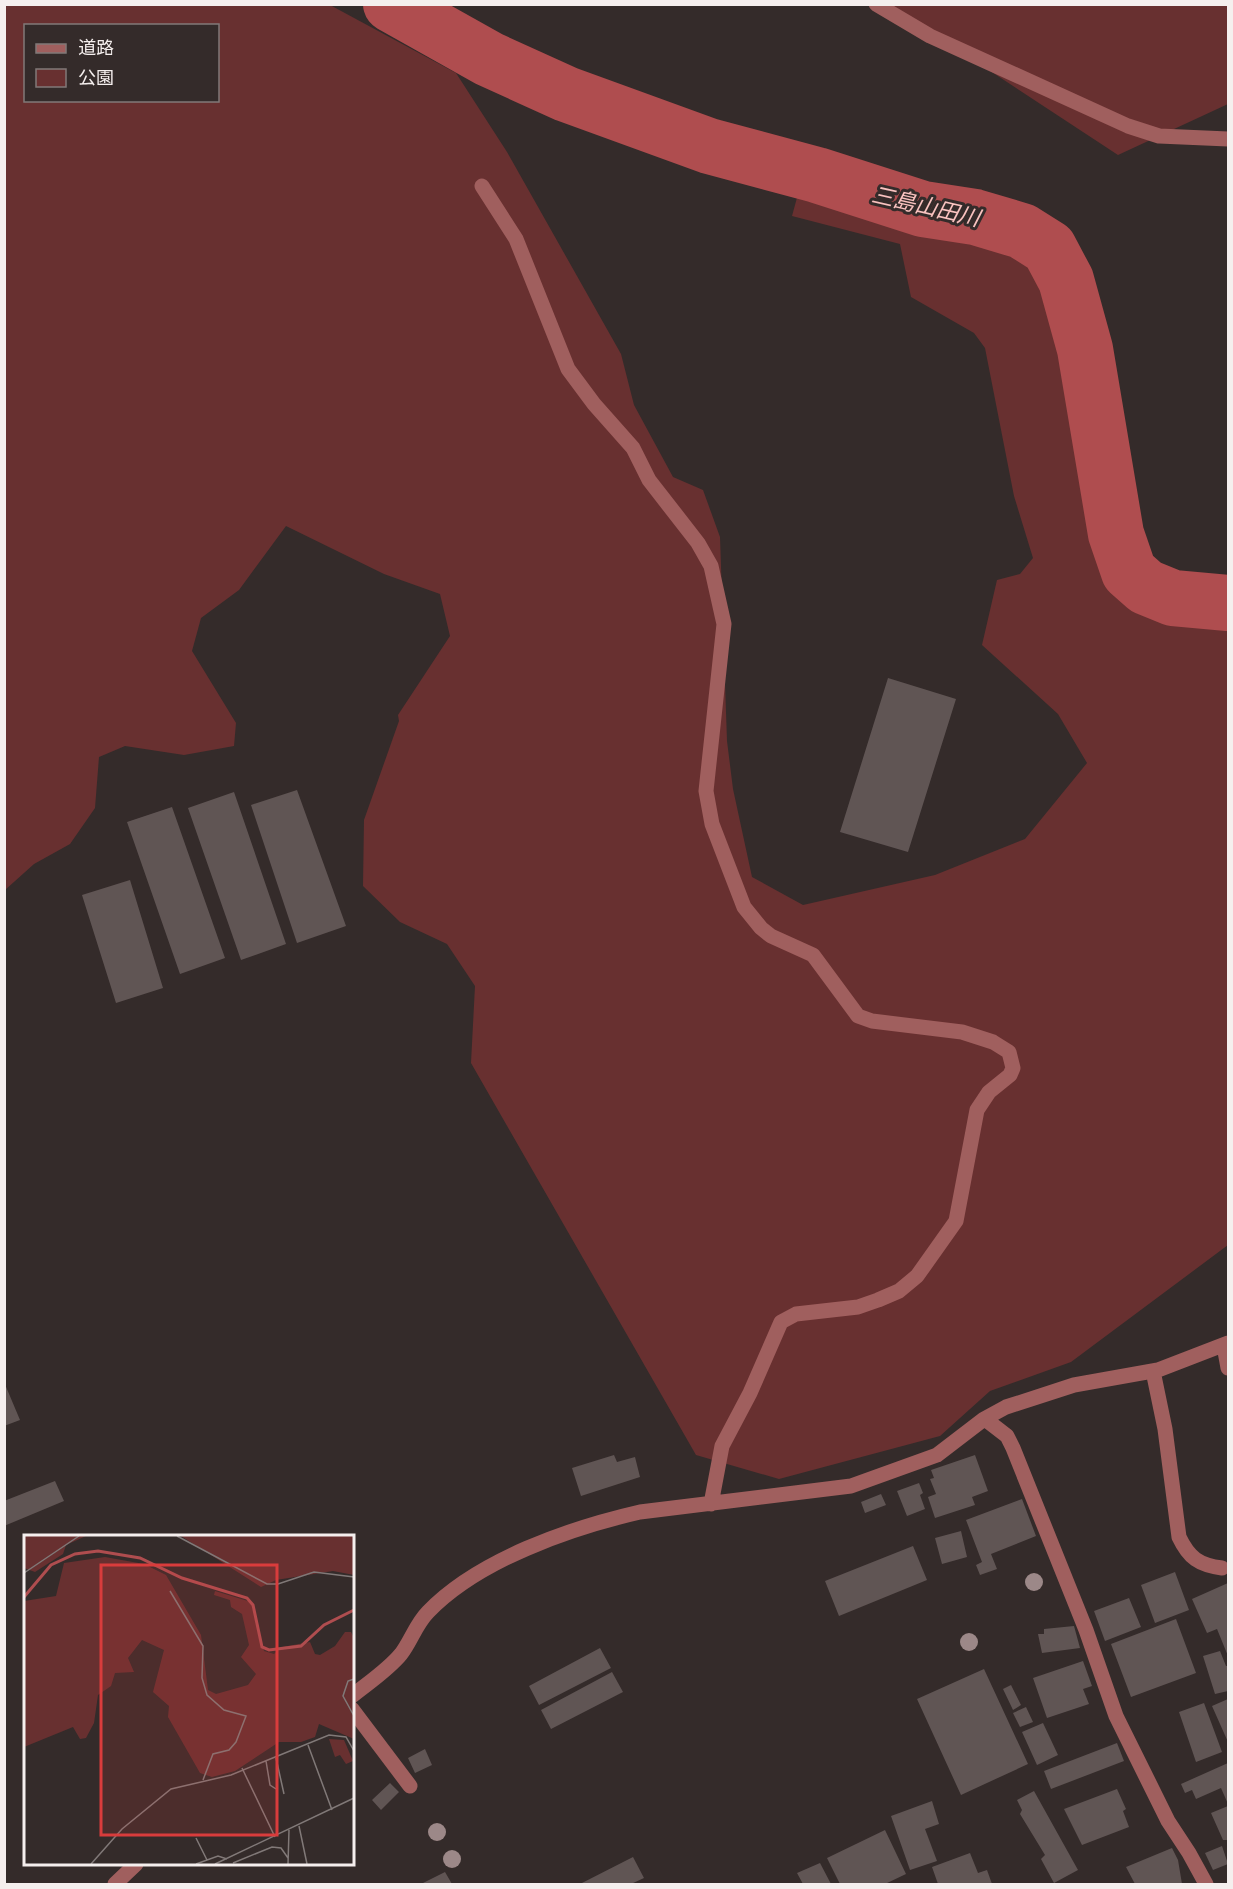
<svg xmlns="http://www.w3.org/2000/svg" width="1233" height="1889" font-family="Mulish,'Noto Sans JP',sans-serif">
<rect width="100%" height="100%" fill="#342b2a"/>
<path fill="#683030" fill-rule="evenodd" d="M5 5H330L456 73 507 152 621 354 634 405 673 477 703 490 720 537 727 741 733 789 752 877 803 905 935 875 1025 839 1087 763 1058 714 982 645 997 580 1020 574 1033 558 1014 496 985 348 974 333 911 297 900 244 792 216 801 183 878 210 1000 233 1051 262 1075 381 1092 497 1111 575 1138 604 1206 621 1228 605V1245L1071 1362 990 1391 940 1436 779 1479 696 1455 471 1063 475 986 447 944 400 922 363 886 364 820 399 721 398 715 450 636 440 594 384 574 286 526 239 590 201 618 192 651 236 723 234 746 184 755 125 746 99 757 95 808 70 844 34 864 5 890ZM26 26H218V100H26Z
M890 5H1228V104L1118 155Z"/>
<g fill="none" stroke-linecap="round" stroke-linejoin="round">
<path stroke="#af4d4f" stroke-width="56" d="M391 4 489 59 566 94 709 146 817 175 923 209 975 217 1022 231 1049 248 1066 280 1085 349 1116 534 1129 572 1146 587 1173 598 1228 603"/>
</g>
<path fill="#605554" d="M888 678 956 699 908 852 840 832Z
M297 790 346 926 297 943 251 805Z
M234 792 286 944 241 960 188 808Z
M172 807 225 958 180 974 127 822Z
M130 880 163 988 116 1003 82 895Z
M4 1382 20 1420 4 1426Z
M614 1455 617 1462 635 1457 640 1477 581 1496 572 1468Z
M975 1455 988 1491 972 1497 975 1505 935 1518 928 1497 936 1494 930 1479 934 1478 931 1470Z
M55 1481 64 1501 4 1526V1501Z
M919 1483 923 1493 920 1495 925 1509 907 1516 897 1491Z
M881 1494 886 1505 865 1513 861 1502Z
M1022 1499 1036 1536 991 1554 997 1569 980 1575 976 1565 982 1562 966 1520Z
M961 1531 967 1557 942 1564 935 1538Z
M913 1546 927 1580 839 1616 825 1581Z
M1175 1572 1189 1610 1155 1623 1141 1585Z
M1228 1583V1656L1217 1629 1207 1633 1192 1599Z
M1129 1598 1141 1627 1105 1641 1094 1611Z
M1176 1619 1196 1673 1131 1697 1111 1644Z
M1074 1626 1080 1648 1042 1653 1038 1634H1044V1629Z
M600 1648 611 1668 539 1705 529 1686Z
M1220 1651 1226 1666H1228V1691L1215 1694 1203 1656Z
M1083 1661 1092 1686 1083 1689 1089 1704 1047 1718 1033 1678Z
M984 1669 1028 1764 961 1795 917 1699Z
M612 1672 623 1692 551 1729 541 1710Z
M1011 1685 1021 1705 1013 1710 1003 1689Z
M1228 1699V1742L1212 1706Z
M1204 1703 1222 1752 1196 1762 1179 1712Z
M1026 1707 1033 1722 1020 1727 1013 1713Z
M1043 1723 1058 1755 1037 1765 1022 1732Z
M1117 1743 1124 1761 1051 1789 1044 1771Z
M425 1749 432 1765 415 1773 408 1758Z
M1228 1763V1804L1221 1788 1196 1799 1192 1790 1185 1793 1181 1784Z
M390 1783 399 1792 381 1810 372 1800Z
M1117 1789 1126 1809 1123 1811 1129 1827 1082 1845 1064 1809Z
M1034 1791 1078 1870 1054 1883 1041 1859 1045 1855 1020 1814 1022 1810 1017 1800Z
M932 1801 939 1824 925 1829 937 1861 910 1870 891 1816Z
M1228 1806V1840H1223L1211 1813Z
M885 1830 906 1874 885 1884H840L827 1858Z
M1222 1846 1228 1864 1213 1870 1205 1853Z
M1172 1848 1178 1860 1182 1884H1135L1126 1867Z
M970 1853 978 1873 987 1870 992 1884H938L932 1867Z
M633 1857 644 1878 631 1884H580Z
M820 1863 831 1884H803L797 1873Z
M445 1872 452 1884H421Z"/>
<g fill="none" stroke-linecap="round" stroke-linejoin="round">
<path stroke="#a05f5e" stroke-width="15" d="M876 4 930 36 1128 126 1159 136 1228 139
M482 186 516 239 568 369 594 404 633 448 649 480 698 543 711 566 724 624 706 791 712 824 744 907 761 928 771 936 813 955 858 1016 872 1021 962 1032 993 1042 1009 1052 1013 1068 1010 1075 989 1092 977 1110 956 1221 917 1276 899 1291 878 1300 858 1307 796 1314 781 1322 750 1393 722 1446 711 1504
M1224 1346 1228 1368
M1153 1371 1165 1429 1179 1537C1189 1558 1199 1565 1222 1568
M985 1419 1007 1436 1013 1448 1086 1630 1116 1716 1168 1821 1189 1853 1206 1884
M352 1696C368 1683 388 1670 401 1654 411 1641 416 1624 428 1612 478 1560 570 1528 640 1512L851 1486 937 1455 984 1419 1006 1407 1074 1385 1158 1370 1228 1343
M352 1709 410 1786
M115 1884 136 1864"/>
</g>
<g fill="#9c8888">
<circle cx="1034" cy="1582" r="9"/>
<circle cx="969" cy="1642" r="9"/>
<circle cx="437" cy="1832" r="9"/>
<circle cx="452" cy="1859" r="9"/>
</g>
<g text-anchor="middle" stroke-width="6" stroke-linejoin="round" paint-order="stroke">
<g font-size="22" font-style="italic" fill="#fac3c0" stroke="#342b2a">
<text transform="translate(926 206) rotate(13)" y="8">三島山田川</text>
</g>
</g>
<g transform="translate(24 1535)">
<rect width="330" height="330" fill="#342b2a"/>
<path d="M0 1H62L42 10 39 19 11 37 0 33ZM157 1H330V40L309 36 252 45 237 52ZM81 22 120 29 142 40 177 100 184 155 192 159 224 150 232 139 217 122 225 110 218 79 207 72 206 65 190 60 191 56 227 67 240 116 250 119 258 112 286 107 291 119 296 120 311 111 321 97H327L330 103V204L295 189 291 202 277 207H255L211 236 188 242 176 238 144 182 145 171 129 157 140 115 118 105 104 123 110 137 91 138 87 151 74 160 70 188 62 203 56 204 49 192 0 212V66L32 61 40 28ZM305 204 320 205 329 226 322 229 316 220 311 222Z" fill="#683030"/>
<path fill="none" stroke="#af4d4f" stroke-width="3" d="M0 62 27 30 51 19 74 16 116 23 158 43 223 63 229 70 238 112 245 115 277 111 300 90 330 75"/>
<path fill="none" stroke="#817978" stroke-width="1.5" d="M153 1 243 49H254L290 37 330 42M0 38 55 1M146 56 179 111 178 143 183 160 200 175 222 181 212 207 205 215 189 219 179 245M330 144 324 146 319 161 330 181M284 210 308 275M252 223 260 259M242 226 246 250 252 254M218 233 251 302M275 291 283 329M172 303 183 325M209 328 248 312 257 313 264 323M67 329 98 294 147 254 207 240 305 200 322 202 330 216M172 329 194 321 203 324M191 329 330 263M264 329 265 295"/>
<path fill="#d93c3c" fill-opacity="0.15" stroke="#d93c3c" stroke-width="3" d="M77 30H253V300H77Z"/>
<rect width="330" height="330" fill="none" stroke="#f5efee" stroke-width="3"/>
</g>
<rect width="1233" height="1889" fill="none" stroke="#f5efee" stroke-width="12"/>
<rect x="24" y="24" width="195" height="78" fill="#342b2a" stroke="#817978" stroke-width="1.5"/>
<rect x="36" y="44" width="30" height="9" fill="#a05f5e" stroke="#817978" stroke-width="1.5"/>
<text x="78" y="54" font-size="18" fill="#f5efee">道路</text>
<rect x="36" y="69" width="30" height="18" fill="#683030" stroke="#817978" stroke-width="1.5"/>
<text x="78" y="84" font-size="18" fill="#f5efee">公園</text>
</svg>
